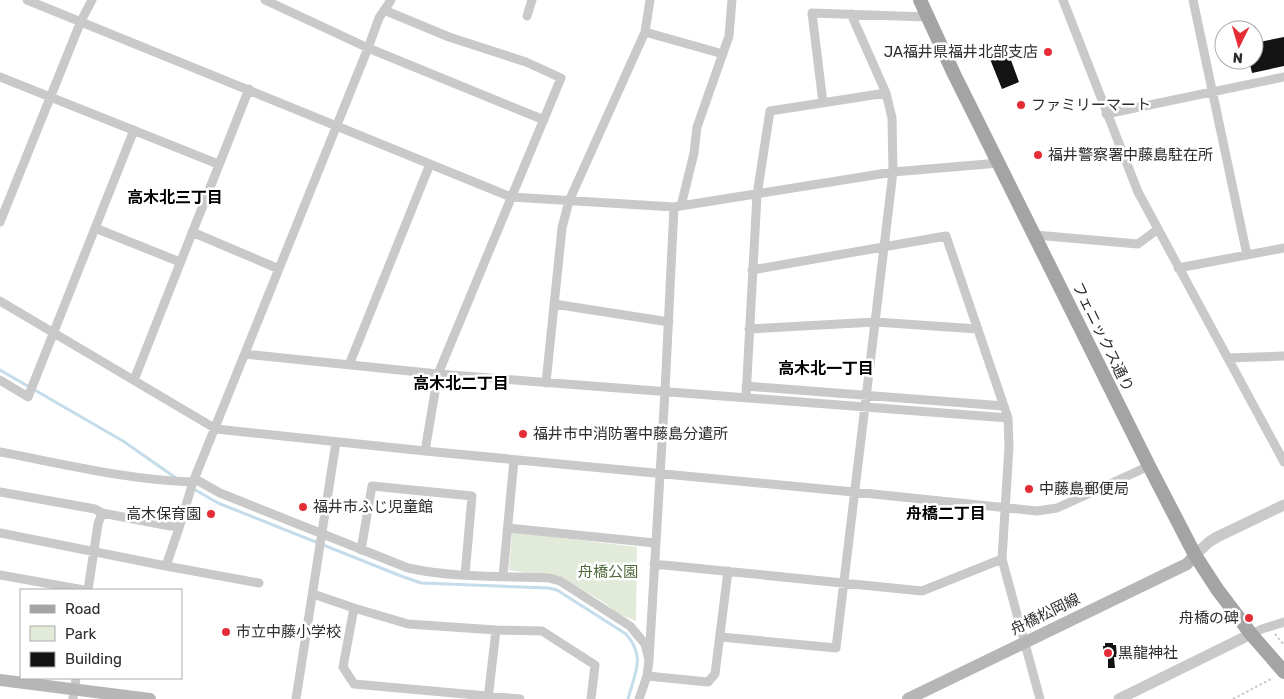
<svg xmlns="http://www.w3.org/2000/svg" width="1284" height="699" font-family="Rubik,'Noto Sans JP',sans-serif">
<rect width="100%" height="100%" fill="#fff"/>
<path fill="#e2ead9" d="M512 532 637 547 636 621 618 614 605 603 564 579 509 570Z"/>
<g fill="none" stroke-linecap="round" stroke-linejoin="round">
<path stroke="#c5dceb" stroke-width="3" d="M0 370 123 441 176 478
M192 488 218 503 401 576 421 583 548 588 557 590 626 634C646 657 635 672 628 699"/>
</g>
<path fill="#131313" d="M1284 37V66L1252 73 1249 60H1254V43Z
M1008 52 1019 82 1002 89 990 59Z
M1105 643H1113V645H1116L1117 657H1114L1115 668H1108V657H1104L1103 646H1105Z"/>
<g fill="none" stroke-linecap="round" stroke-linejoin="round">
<path stroke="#c9c9c9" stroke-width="2" stroke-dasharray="2.5 2.5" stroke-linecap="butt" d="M1275 634 1284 645
M1233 699 1273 678"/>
<path stroke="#c9c9c9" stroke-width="9" d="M27 0 511 197 674 207 893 172 999 163
M265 0 368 48 544 120
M1063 0 1138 192 1284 462
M1193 0 1247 255
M384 10 449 37 526 62 561 78 438 374 425 451
M527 16 532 0
M645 32 723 54
M0 77 218 164
M823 103 812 13 927 17
M1106 114 1284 77
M681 206 694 153 697 127 729 36 732 0
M0 222 81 21 92 0
M95 228 180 262
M192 232 279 269
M1035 235 1138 244 1158 229
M1178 268 1284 248
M0 301 216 429 425 451 854 492 1037 511 1057 508 1149 466
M554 304 669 322
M749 329 875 322 978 329
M245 354 438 374 1008 418
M1228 358 1284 356
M349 365 430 164
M0 380 28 397 134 130
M134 380 249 89
M546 383 562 228 569 201 645 32 650 0
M746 386 1004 406
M746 397 757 195 770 111 886 93
M0 452C64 464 128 480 193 482
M195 479 220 493 408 568C454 578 502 576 549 578L560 581 630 626 645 644 649 660
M0 492 95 509 102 513
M508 528 655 543
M0 533 166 566 180 525
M361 550 372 486 472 496 465 575
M1002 559 1040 699
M654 564 922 591 1002 559 1009 447 1008 418 946 236 752 270
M166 566 259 583
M0 575 84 590
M503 576 514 460
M88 590 98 524 102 513 170 526 180 525 193 482 368 48 379 18 391 0
M313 594 354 608 408 624 496 630 542 631 595 665 591 699
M354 608 343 667 354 684 520 699
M1251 634 1262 629 1284 622
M721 637 836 648 893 172 892 118 886 93 851 14
M647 676 708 682 715 674 728 571
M73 699 76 678
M296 699 336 442
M488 699 496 630
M639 699 647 676 649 660 665 391 674 207"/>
<path stroke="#c9c9c9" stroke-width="11" d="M1195 555 1209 542 1217 537 1284 505
M1119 699 1251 634"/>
<path stroke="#b6b6b6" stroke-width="12" d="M0 680 150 699
M908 699 1187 564 1195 555"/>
<path stroke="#a4a4a4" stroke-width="14" d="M920 0 954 74 1149 466 1195 555 1217 589 1251 634 1284 672"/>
</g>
<g fill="#e52d38" stroke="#fff" stroke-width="2">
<circle cx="1048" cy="52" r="5"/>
<circle cx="1021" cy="105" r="5"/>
<circle cx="1038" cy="155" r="5"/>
<circle cx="523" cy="434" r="5"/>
<circle cx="1029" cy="489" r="5"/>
<circle cx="303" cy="507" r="5"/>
<circle cx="211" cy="514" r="5"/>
<circle cx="1249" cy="618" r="5"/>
<circle cx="226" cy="632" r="5"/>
<circle cx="1108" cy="653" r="5"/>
</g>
<g text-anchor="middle" stroke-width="5" stroke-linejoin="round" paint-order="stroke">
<g font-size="15" fill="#2c2c2c" stroke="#fff" text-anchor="start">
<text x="1038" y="57" text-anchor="end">JA福井県福井北部支店</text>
<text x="1031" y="110">ファミリーマート</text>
<text x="1048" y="160">福井警察署中藤島駐在所</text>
<text x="533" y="439">福井市中消防署中藤島分遣所</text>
<text x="1039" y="494">中藤島郵便局</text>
<text x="313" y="512">福井市ふじ児童館</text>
<text x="201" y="519" text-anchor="end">高木保育園</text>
<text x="1239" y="623" text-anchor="end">舟橋の碑</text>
<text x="236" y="637">市立中藤小学校</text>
<text x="1118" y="658">黒龍神社</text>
</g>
<g font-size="15" fill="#2c2c2c" stroke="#fff">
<text transform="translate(1103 337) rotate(64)" y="5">フェニックス通り</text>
<text transform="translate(1045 614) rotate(-26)" y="5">舟橋松岡線</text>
</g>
<g font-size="15" fill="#4f683a" stroke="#fff">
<text x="608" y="577">舟橋公園</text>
</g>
<g font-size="16" font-weight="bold" fill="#000" stroke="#fff">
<text x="175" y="203">高木北三丁目</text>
<text x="826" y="374">高木北一丁目</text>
<text x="461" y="389">高木北二丁目</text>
<text x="946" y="519">舟橋二丁目</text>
</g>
</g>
<rect x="20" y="589" width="162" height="90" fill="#ffffff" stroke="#ababab"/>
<rect x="30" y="605" width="25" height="8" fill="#a4a4a4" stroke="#ababab"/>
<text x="65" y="614" font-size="15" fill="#2c2c2c">Road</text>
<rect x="30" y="626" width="25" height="15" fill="#e2ead9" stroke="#ababab"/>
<text x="65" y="639" font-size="15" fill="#2c2c2c">Park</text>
<rect x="30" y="652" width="25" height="15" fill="#131313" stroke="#ababab"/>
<text x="65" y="664" font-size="15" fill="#2c2c2c">Building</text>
<g transform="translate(1239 45) rotate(185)"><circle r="24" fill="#ffffff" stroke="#ababab"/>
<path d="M0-4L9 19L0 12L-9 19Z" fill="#e52d38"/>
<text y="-8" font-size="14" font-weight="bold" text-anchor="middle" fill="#2c2c2c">N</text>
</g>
</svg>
